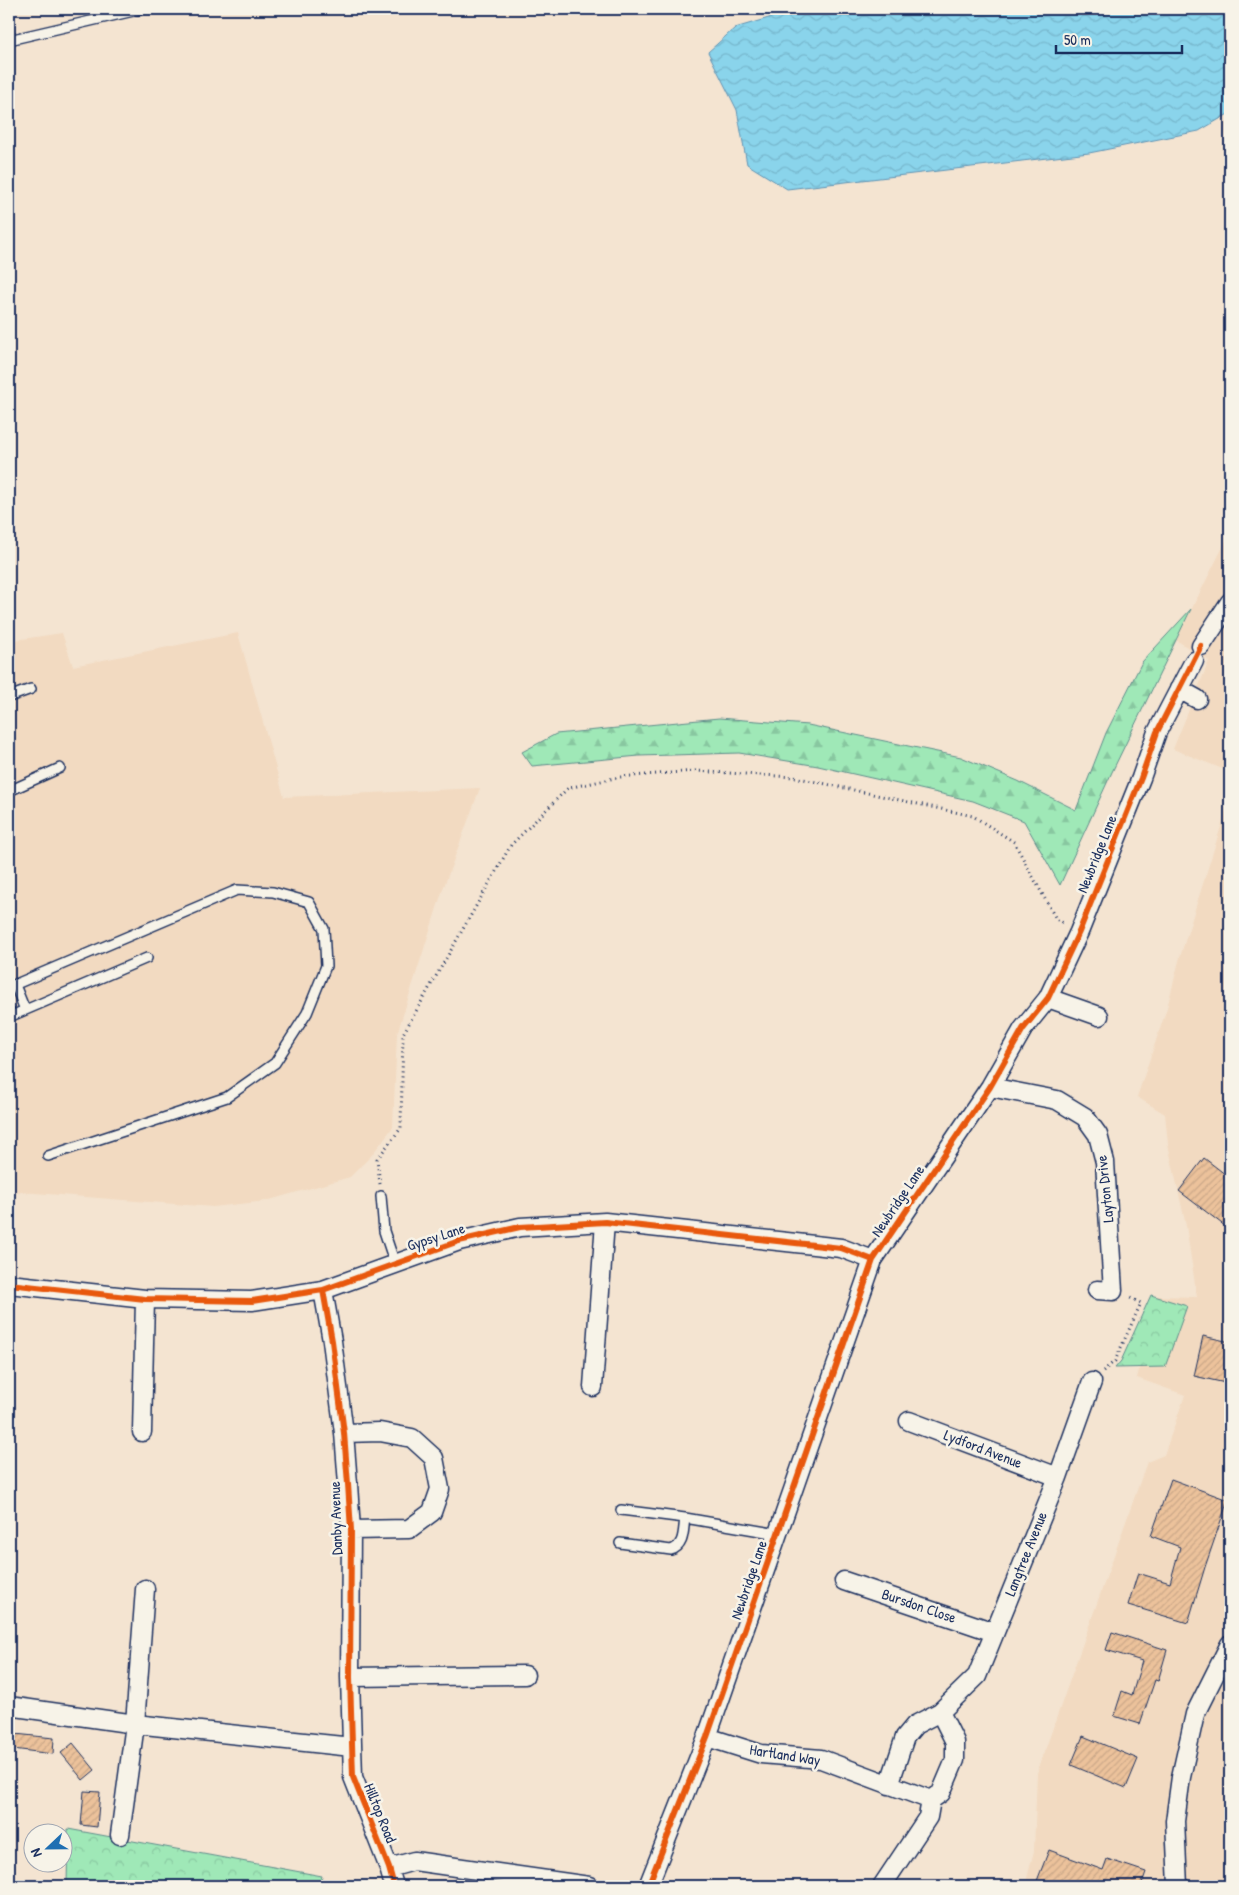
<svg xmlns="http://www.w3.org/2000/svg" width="1239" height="1895" font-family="'Patrick Hand',sans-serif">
<defs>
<pattern id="forest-firs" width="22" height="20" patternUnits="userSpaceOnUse" patternTransform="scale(1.25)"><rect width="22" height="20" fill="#9fe8b7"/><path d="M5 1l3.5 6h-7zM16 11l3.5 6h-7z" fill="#88c7a0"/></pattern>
<pattern id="park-crowns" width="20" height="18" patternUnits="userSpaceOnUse" patternTransform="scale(1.25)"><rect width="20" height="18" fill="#9fe8b7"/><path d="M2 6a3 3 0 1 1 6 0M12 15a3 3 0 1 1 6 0" fill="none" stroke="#88c7a0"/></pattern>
<pattern id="water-waves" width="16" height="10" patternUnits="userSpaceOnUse" patternTransform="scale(1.25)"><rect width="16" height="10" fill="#8ad4eb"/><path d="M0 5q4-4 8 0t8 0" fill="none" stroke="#76b6cc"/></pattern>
<pattern id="building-hatch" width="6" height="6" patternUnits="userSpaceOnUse" patternTransform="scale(1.25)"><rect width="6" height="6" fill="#ecc29b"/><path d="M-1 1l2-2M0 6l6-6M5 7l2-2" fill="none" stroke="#caa788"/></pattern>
</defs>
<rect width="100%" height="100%" fill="#f4e4d1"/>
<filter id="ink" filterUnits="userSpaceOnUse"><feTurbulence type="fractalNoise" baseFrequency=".02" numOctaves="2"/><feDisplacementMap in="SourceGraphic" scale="10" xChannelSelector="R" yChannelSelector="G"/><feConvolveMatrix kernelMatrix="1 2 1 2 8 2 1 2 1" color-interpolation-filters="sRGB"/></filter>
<g filter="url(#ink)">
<path fill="#f2dac1" d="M1230 533V772L1173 749 1209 661 1176 640Z
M62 633 73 666 238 633 284 797 480 788 443 889 397 1034 393 1127 371 1156 350 1177 266 1201 213 1207 9 1191V641Z
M1230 798V1886H1025L1034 1851 1037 1773 1147 1462 1164 1455 1185 1395 1137 1378 1157 1296 1197 1297 1186 1226 1168 1144 1165 1114 1137 1097 1167 1008 1180 957Z"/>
<path fill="url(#forest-firs)" stroke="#5d8c8a" d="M1191 609 1112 772 1060 885 1024 821 973 801 818 766 739 753 639 756 532 766 522 752 556 734 719 718 808 725 961 757 1018 781 1076 810 1106 733 1142 662Z"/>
<path fill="url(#park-crowns)" stroke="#5d8c8a" d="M1151 1295 1187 1306 1165 1367 1115 1368 1121 1361Z
M68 1829 322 1876 319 1886H67Z"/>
<path fill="url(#water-waves)" stroke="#5e92b3" d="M799 9H1230V113L1199 131 1089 153 787 189 747 164 737 110 708 52 735 28Z"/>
<path fill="url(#building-hatch)" stroke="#1b2f5e" d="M1204 1158 1230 1178V1230L1179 1191Z
M1203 1336 1230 1342V1384L1194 1376Z
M1171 1479 1228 1500 1205 1567 1188 1623 1128 1605 1138 1573 1170 1583 1180 1547 1151 1536Z
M1112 1632 1167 1650 1158 1681 1155 1680 1140 1724 1114 1716 1122 1691 1132 1695 1142 1661 1106 1650Z
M15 1734 54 1738 53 1754 13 1749Z
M1083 1736 1138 1759 1126 1788 1071 1765Z
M73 1743 95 1770 83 1780 61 1753Z
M84 1791 100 1792 97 1827 81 1825Z
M1049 1850 1103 1870 1107 1859 1146 1872 1141 1886H1115L1100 1881 1098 1886H1035Z"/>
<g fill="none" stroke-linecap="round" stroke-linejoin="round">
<g stroke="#1b2f5e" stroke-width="12">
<path id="service" d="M9 40 142 9
M9 697 31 689
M9 791 60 768
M15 985 25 1010
M9 987 237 890 273 892 309 902 324 929 326 966 307 1013 275 1063 227 1097 48 1156
M9 1017 147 958
M381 1196 384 1231 395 1264
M621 1510 685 1518
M620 1543 671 1550C685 1546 683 1530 685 1518L778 1534"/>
</g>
<g stroke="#1b2f5e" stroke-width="21">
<path id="minor" d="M1201 646 1230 602
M1179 689 1197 699
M1048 998 1099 1016
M990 1087 1057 1100 1085 1117 1098 1135 1105 1162 1113 1291 1097 1290
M9 1284 145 1299 252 1301 323 1290 459 1241 520 1227 605 1222 841 1248 873 1260
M323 1290 332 1341 344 1433 348 1484 351 1530 350 1677 353 1777 389 1868 394 1886
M593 1387 605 1222
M909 1421 1058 1477
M142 1432 145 1299
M344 1433 380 1432 412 1438 434 1458 440 1489 432 1512 409 1529 351 1530
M844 1581 994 1632
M350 1677 525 1675
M9 1706 135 1724 352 1747
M707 1737 761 1754 821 1759 931 1800 928 1817 882 1886
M889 1785 905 1737 915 1725 940 1712 977 1676 1058 1477 1092 1382
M931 1800 941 1793 955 1760V1742L940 1712
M120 1835 135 1724 145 1589
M389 1868 414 1861 589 1886
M648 1886 707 1737 873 1260 990 1087 1023 1029 1048 998 1079 932 1141 778 1157 732 1194 661
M1178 1886 1175 1821 1181 1777 1195 1714 1230 1644"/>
</g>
<path stroke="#1b2f5e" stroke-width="3" stroke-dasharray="1 4" stroke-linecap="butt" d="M380 1184 377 1159 401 1128 403 1034 511 845 568 788 620 777 695 771 794 777 973 816 1014 842 1056 919 1065 924
M1103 1371 1115 1361 1141 1303 1128 1297"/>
<use href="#service" stroke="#f7f3e8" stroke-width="9"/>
<use href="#minor" stroke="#f7f3e8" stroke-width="18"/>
<g stroke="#f7f3e8" stroke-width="9">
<path id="cycleway" d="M9 1284 145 1299 252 1301 323 1290 459 1241 520 1227 605 1222 841 1248 873 1260
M323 1290 332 1341 344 1433 348 1484 351 1530 350 1677 353 1777 389 1868 394 1886
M648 1886 707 1737 873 1260 990 1087 1023 1029 1048 998 1079 932 1141 778 1157 732 1201 646"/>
</g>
<use href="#cycleway" stroke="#e8590c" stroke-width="6"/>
</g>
</g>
<g text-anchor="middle" stroke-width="5" stroke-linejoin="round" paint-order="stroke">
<g font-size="15" fill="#1b2f5e" stroke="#f7f3e8">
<text transform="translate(1097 854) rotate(-68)" y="5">Newbridge Lane</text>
<text transform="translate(1105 1189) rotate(-96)" y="5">Layton Drive</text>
<text transform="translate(898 1201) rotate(-56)" y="5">Newbridge Lane</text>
<text transform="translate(436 1237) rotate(-18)" y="5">Gypsy Lane</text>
<text transform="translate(983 1449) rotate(21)" y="5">Lydford Avenue</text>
<text transform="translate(336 1518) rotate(-92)" y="5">Danby Avenue</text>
<text transform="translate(1026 1554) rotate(-68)" y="5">Langtree Avenue</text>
<text transform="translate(749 1580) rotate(-71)" y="5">Newbridge Lane</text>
<text transform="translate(919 1606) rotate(19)" y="5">Bursdon Close</text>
<text transform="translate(785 1755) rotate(9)" y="5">Hartland Way</text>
<text transform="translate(380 1813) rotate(68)" y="5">Hilltop Road</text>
</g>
</g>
<rect width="1239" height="1895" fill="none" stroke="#f7f3e8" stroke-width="30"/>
<rect x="15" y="15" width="1209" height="1865" fill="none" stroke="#1b2f5e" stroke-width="2" filter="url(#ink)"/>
<g transform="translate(48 1848) rotate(248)"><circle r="24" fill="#f7f3e8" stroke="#9fa5b1"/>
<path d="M0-4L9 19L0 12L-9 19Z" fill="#1f6fb2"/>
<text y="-8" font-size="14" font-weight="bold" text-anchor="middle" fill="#1b2f5e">N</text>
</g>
<path d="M1056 45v8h126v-8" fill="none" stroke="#1b2f5e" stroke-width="2.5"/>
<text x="1064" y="45" font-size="15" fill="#1b2f5e" stroke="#f7f3e8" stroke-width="4" paint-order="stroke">50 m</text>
</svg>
